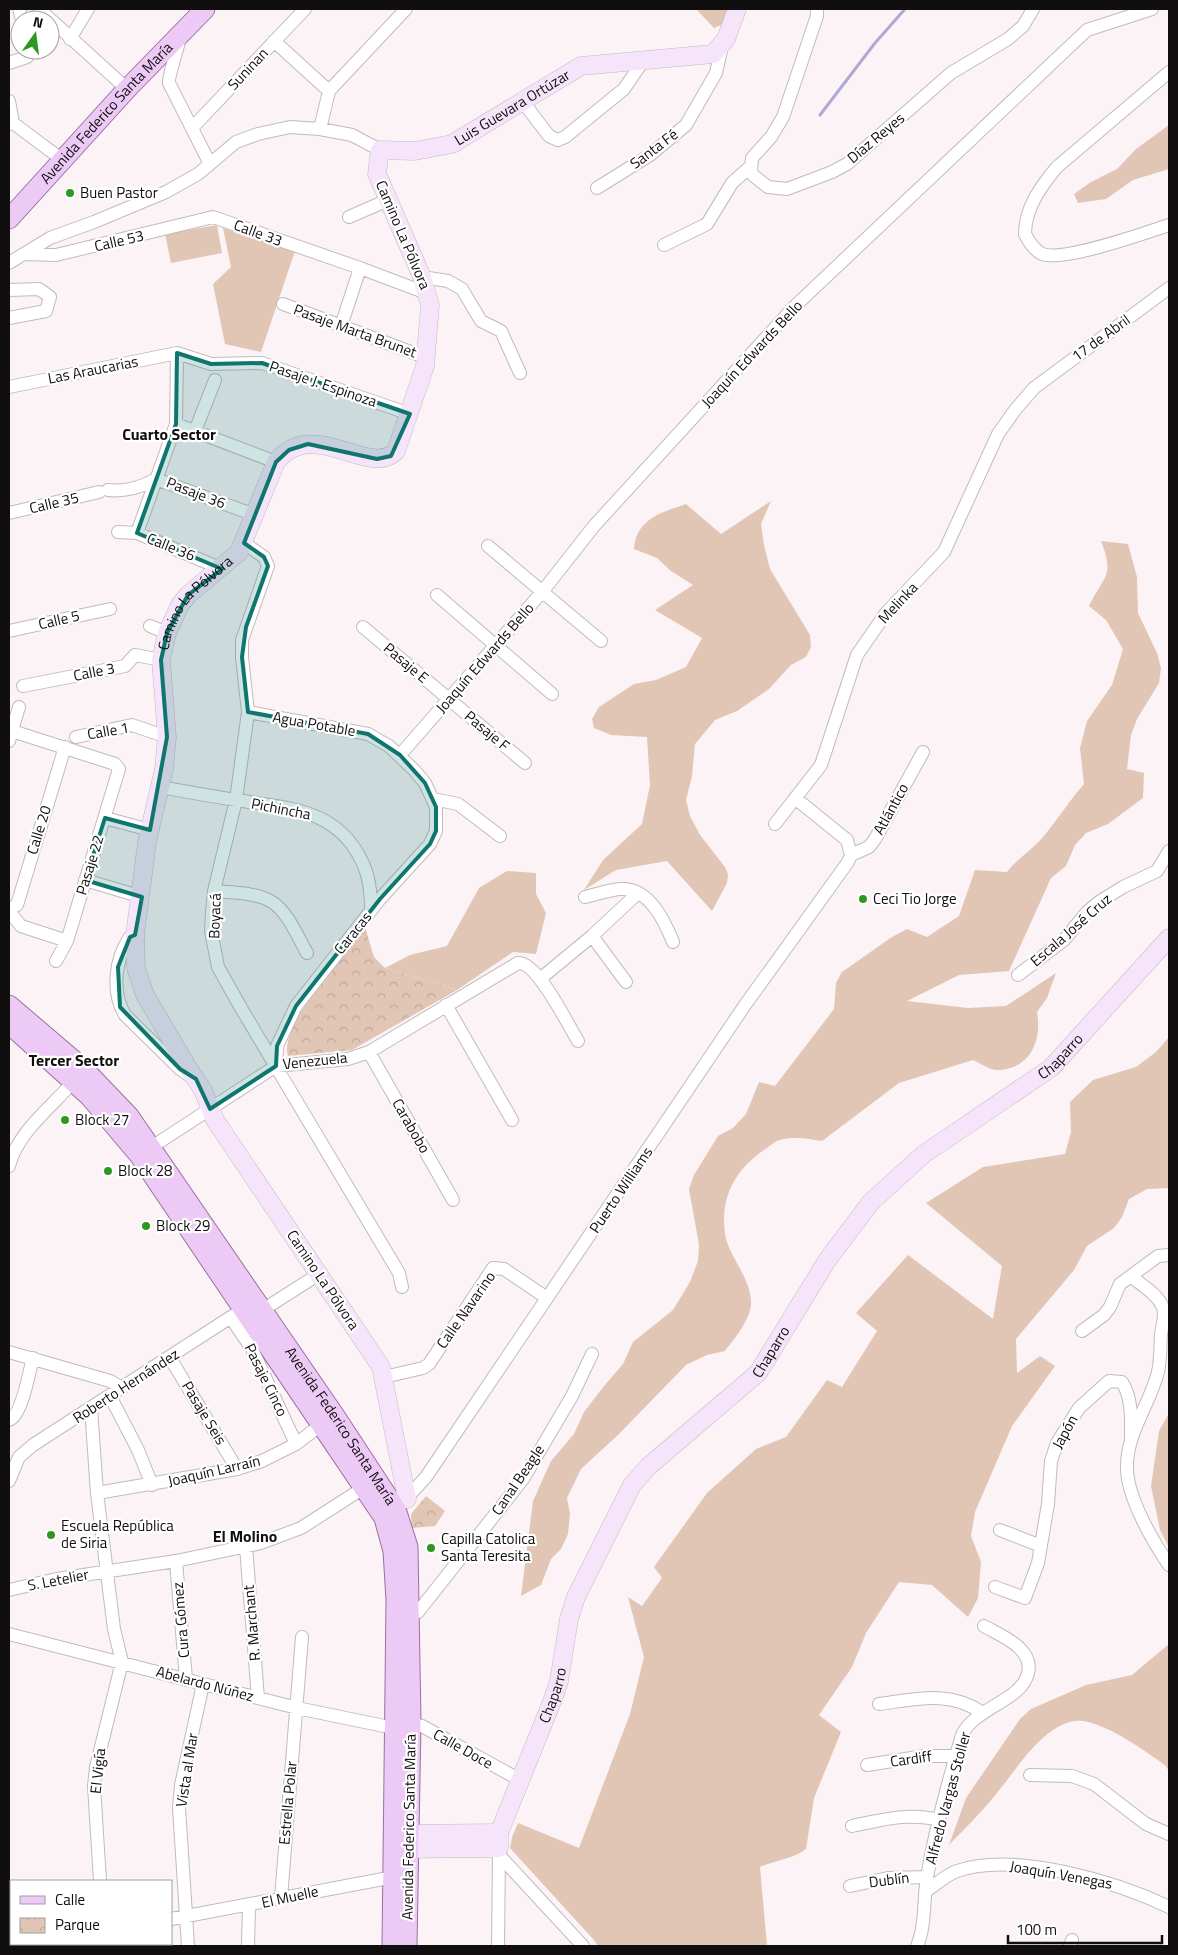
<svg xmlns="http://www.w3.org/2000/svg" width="1178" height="1955" font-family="'Titillium Web',sans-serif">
<defs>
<pattern id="park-crowns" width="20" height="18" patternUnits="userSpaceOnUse" patternTransform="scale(1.25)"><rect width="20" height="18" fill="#e1c5b5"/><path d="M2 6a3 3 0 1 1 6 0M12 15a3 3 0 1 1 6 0" fill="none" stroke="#c0a89a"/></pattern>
</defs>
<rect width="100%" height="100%" fill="#fcf3f7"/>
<path fill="#e1c5b5" d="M696 9H730L724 24 714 28Z
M1169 125V169L1133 180 1106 199 1078 203 1074 194 1091 182 1117 169 1136 149Z
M217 225 222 253 171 263 165 234Z
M223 228 295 251 261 352 225 344 213 284 231 267Z
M771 501 761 524 764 545 770 569 810 635 811 647 806 657 791 665 769 689 737 711 715 720 695 744 692 776 686 800 690 816 700 835 725 867 728 874 727 883 712 911 667 861 616 870 584 890 603 860 642 824 650 785 647 737 611 735 594 728 592 719 599 707 634 684 656 680 686 667 702 638 655 610 693 585 671 571 657 558 634 549C636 519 662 512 686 504L721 534Z
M1101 541 1128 544 1137 577 1138 613 1157 653 1161 668 1159 683 1137 719 1131 735 1127 769 1144 773 1143 798 1108 824 1086 833 1075 845 1066 866 1051 878 1009 971 959 975 907 1001 968 1008 1006 1006 1056 973 1047 998 1037 1012C1042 1040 1031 1068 999 1070 991 1071 980 1063 973 1060L899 1083 822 1141C809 1139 793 1136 780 1140 775 1141 769 1147 764 1150 735 1170 720 1197 725 1234 728 1255 750 1277 751 1301 752 1318 735 1338 725 1351L707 1355 686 1365 618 1435 581 1469 567 1498 570 1514 568 1534 561 1549 551 1559 541 1585 521 1596 533 1501 551 1461 574 1434 584 1412 604 1386 623 1364 633 1342 673 1310 690 1282 698 1261 699 1245 689 1189 694 1175 718 1136 733 1128 746 1114 759 1082 775 1086 834 1009 836 983 842 972 892 937 907 929 927 937 959 916 975 870 1007 872C1017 859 1032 850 1043 837 1058 819 1069 801 1084 784L1080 748 1087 721 1112 685 1123 649 1106 620 1089 606C1104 575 1115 577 1101 541Z
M507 871 536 873V894L546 913 536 954 513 952 457 990 385 968 410 955 447 946 479 888Z
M1169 1037V1188L1147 1189 1129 1199 1122 1217 1114 1228 1087 1246 1074 1270 1016 1339 1017 1373 1040 1356 1055 1366 1012 1426 975 1512 971 1536 981 1562 978 1598 968 1617 932 1585 899 1582 866 1633 852 1667 819 1715 841 1732 814 1798 806 1849C793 1859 776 1860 760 1867L767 1946H598L593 1939 510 1848 512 1837 518 1823 579 1848 630 1714 644 1657 628 1597 642 1606 662 1578 654 1567 707 1493 756 1449 786 1437 827 1380 842 1387 877 1331 856 1313 908 1255 993 1319 1002 1266 926 1203 983 1167 1065 1154 1071 1132 1070 1102 1093 1080 1136 1067 1156 1052Z
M1169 1413V1548L1160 1530 1151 1486 1159 1431Z
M1169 1644V1771L1165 1765C1142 1749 1115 1729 1088 1722 1050 1712 1016 1771 996 1794 982 1812 965 1828 949 1845L966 1798 1020 1719 1031 1709 1086 1685 1132 1675Z"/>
<path fill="url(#park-crowns)" d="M365 927 374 957 385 968 457 990 352 1050 288 1056C278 1027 346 951 365 927Z
M426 1496 445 1511 435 1526 412 1528 411 1514Z"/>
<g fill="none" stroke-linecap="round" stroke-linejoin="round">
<path stroke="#aeaad5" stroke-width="3" d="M820 115 875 43 905 9"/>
<g stroke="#c2babd" stroke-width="14">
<path id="street" d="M19 9 22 20
M39 9 127 89
M817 9V16L783 117 771 137 752 158 751 171 754 176 768 187 787 189 832 172 847 164 951 73 1008 39 1023 26 1033 9
M181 34C179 45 168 76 169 83L210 164
M70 39 88 9
M274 41 329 91
M9 63 27 57 29 50
M1169 72 1057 167C1041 186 1025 208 1025 234 1029 242 1034 250 1042 254 1064 262 1144 233 1169 225
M9 101 13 123
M523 102 549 136 558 140 565 137 624 89 643 61
M9 124 13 123 64 161
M192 128 305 9
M320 129 329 91 406 9
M597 188 650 155 686 125 716 73 722 46
M349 217 388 200
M664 245 707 224 732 183 751 166
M24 254 56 255 213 217 360 268 429 294
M9 263 50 238 94 222 166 192 198 174 236 142 258 134 290 127 320 129 352 135 380 150
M422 277 448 281 462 289 481 321 501 331 520 373
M9 290 39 289 50 297 46 311 9 318
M283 304 427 358
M341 326 360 268
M9 387 177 353 211 364 262 363 410 414
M176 424 276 462
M195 431 215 380
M108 490C124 492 142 487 156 479L255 515
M9 513 99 492
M118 532 137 533 222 569
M137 533 176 424 177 353
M244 543 264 557 268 566 242 640V657L248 712 236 800 214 891 212 912 211 931 218 967 241 1008 399 1273 402 1287
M488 546 601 641
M437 595 552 694
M150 626 167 633
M363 627 525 763
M9 631 110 609
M23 686 125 666 135 655 161 660
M248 712 368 734 389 746 414 770 425 783 436 807V831L430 844 380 899 296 1006 277 1046 276 1065
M12 731 115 764 119 769 67 941 56 961
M76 737 132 725 167 737
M9 741 19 707
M400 755 542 592 594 526 794 307 1087 30 1152 9
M160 787C188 792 215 797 243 801 286 808 329 809 355 849 368 869 371 886 371 910
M433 799 458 804 500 836
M105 818 150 830
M775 824 821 765 857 655 886 613 944 552 998 434 1015 410 1034 388 1169 288
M851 855 869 847 875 839 923 752
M85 880 142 897
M214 891C232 893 256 892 272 902 287 911 298 937 307 953
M585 897C597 894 609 890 620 889 649 887 664 920 673 942
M9 909 17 905 65 747
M9 911 21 926 67 941
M135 935 130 937C115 959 111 992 125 1015L180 1069 190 1076
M592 936 626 982
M1018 975 1064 940 1087 912 1099 902 1123 887 1157 871 1169 851
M540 979 592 936 638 893
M446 1005 512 1120
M369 1052 453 1200
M144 1152 276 1066 348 1059 369 1052 518 963C537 961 568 1025 578 1041
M9 1166C18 1130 55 1105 78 1076
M1131 1276C1141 1285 1159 1295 1163 1308 1166 1316 1162 1326 1161 1334 1160 1347 1161 1359 1158 1372 1150 1404 1126 1434 1127 1468 1127 1497 1153 1542 1169 1565
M261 1311 319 1274
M231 1318 252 1349 296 1444
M1082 1331 1104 1315 1110 1307 1120 1284 1158 1256 1169 1255
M9 1352 110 1381 122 1388
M170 1358 237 1469
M384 1377 423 1368 429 1364 493 1268 504 1269 547 1298
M110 1396 138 1450 152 1485
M91 1408 97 1493 114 1629 122 1662 96 1767 94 1786 100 1881
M9 1420C22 1416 29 1372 33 1358
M9 1481 19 1457 33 1445 248 1306
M97 1493 237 1469 262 1461 296 1444 322 1424
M403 1502 426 1477 745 1005 848 862 851 855 847 840 795 798
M1000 1530 1041 1546
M246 1547 258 1698
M176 1561 186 1679
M995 1587 1025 1598 1038 1563 1048 1504 1051 1461 1057 1443 1079 1408 1109 1381 1122 1382C1133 1399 1131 1422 1131 1441
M9 1590 57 1579 176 1561 261 1543 301 1528 365 1487
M409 1616 418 1612 523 1479 572 1396 592 1354
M9 1634 297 1708 394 1728 411 1723 422 1726 522 1781
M879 1704C917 1699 950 1690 983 1713
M867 1765 924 1756H956
M1030 1775 1072 1776 1094 1784 1146 1824 1169 1834
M852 1826C882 1820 909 1812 939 1820
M498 1854 583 1946
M850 1886 888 1878 927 1877
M925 1892C935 1885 946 1875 957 1871 1014 1851 1117 1882 1169 1907
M281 1898 302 1637
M171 1919 399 1876
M127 1944V1946
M188 1946 179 1808 181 1785 203 1684
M248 1946 249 1906
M498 1946 499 1851
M917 1946C926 1925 923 1901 927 1878 935 1829 948 1782 962 1735 975 1707 1022 1701 1028 1673 1034 1648 1001 1636 984 1626
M1070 1946 1072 1940"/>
</g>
<g stroke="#c2babd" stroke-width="19">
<g id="secondary">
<path id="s1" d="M407 1499 381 1367 215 1120 203 1090 188 1068 145 995 136 968 135 935 147 842 164 769 167 737 161 660 167 633 180 605 188 595 239 552 276 462C313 415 370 479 396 451L425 366 430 305 422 277 377 174 380 150 415 151 452 144 581 66 713 54 726 39 737 9"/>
<path d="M395 1834 499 1833"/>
<path id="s2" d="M394 1849 499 1848V1833L553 1699 559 1681 569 1619 576 1597 632 1485 649 1466 758 1373 828 1259 871 1202 924 1154 1051 1068 1169 938"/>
</g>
</g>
<g stroke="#9871a1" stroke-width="21">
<g id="primary">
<path id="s3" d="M9 219 127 89 205 9"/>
<path id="s4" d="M9 1005 84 1069 129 1116 335 1416 396 1509 408 1547 411 1723 407 1946"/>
<path d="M9 1024 90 1097 139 1155 384 1518 393 1551 396 1600 392 1946"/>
</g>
</g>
<use href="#street" stroke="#fff" stroke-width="12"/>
<use href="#secondary" stroke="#f6e5fa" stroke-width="18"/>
<use href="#primary" stroke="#edcaf6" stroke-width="19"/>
</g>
<path fill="#0f766e" fill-opacity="0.2" stroke="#0f766e" stroke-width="4" stroke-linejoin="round" d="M177 353 211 364 262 363 410 414 391 456 377 459 308 444 289 450 276 462 244 543 264 557 268 566 246 627 242 657 248 712 368 734 400 755 425 783 436 807V831L430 844 380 899 296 1006 277 1046 276 1066 210 1109 196 1079 180 1069 120 1007 118 967 130 937 135 935 142 897 85 880 105 818 150 830 167 737 161 660 167 633 188 595 222 569 137 533 176 424Z"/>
<g fill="#2d9721" stroke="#fff" stroke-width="2">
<circle cx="70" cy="193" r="5"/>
<circle cx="863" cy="899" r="5"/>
<circle cx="65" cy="1120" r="5"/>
<circle cx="108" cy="1171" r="5"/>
<circle cx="146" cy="1226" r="5"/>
<circle cx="51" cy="1535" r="5"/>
<circle cx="431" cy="1548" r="5"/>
</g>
<g text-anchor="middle" stroke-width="4.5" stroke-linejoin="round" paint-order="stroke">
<g font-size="15" fill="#110e0f" stroke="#fff">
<text transform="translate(248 69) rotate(-47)" y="5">Suninan</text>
<text dy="5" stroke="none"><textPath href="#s1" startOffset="1740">Luis Guevara Ortúzar</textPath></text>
<text dy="5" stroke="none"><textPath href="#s3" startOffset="144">Avenida Federico Santa María</textPath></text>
<text transform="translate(876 138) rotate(-40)" y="5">Díaz Reyes</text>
<text transform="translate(654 149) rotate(-37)" y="5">Santa Fé</text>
<text transform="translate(258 233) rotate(20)" y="5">Calle 33</text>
<text transform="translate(403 235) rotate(67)" y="5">Camino La Pólvora</text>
<text transform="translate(119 241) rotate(-13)" y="5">Calle 53</text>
<text transform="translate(355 331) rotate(20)" y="5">Pasaje Marta Brunet</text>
<text transform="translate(1101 338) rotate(-36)" y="5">17 de Abril</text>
<text transform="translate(752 354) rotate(-47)" y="5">Joaquín Edwards Bello</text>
<text transform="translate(93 370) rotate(-11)" y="5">Las Araucarias</text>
<text transform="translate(323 384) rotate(19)" y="5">Pasaje J. Espinoza</text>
<text transform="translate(196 493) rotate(21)" y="5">Pasaje 36</text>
<text transform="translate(54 503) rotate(-13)" y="5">Calle 35</text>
<text transform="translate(171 547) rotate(22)" y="5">Calle 36</text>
<text transform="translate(898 603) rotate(-47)" y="5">Melinka</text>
<text dy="5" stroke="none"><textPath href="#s1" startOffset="984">Camino La Pólvora</textPath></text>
<text transform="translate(59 620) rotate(-13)" y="5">Calle 5</text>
<text transform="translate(485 658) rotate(-49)" y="5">Joaquín Edwards Bello</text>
<text transform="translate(406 663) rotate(40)" y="5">Pasaje E</text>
<text transform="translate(94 672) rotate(-11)" y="5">Calle 3</text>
<text transform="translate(314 724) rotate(10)" y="5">Agua Potable</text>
<text transform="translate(108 731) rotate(-10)" y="5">Calle 1</text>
<text transform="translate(487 731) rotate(40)" y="5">Pasaje F</text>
<text transform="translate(281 809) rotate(11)" y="5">Pichincha</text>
<text transform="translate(891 809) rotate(-61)" y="5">Atlántico</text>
<text transform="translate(39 830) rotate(-73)" y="5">Calle 20</text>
<text transform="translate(90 865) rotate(-73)" y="5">Pasaje 22</text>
<text transform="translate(215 916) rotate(-88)" y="5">Boyacá</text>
<text transform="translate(1071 930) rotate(-41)" y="5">Escala José Cruz</text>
<text transform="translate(353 933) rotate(-51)" y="5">Caracas</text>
<text dy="5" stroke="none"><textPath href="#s2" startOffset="1108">Chaparro</textPath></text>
<text transform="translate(315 1061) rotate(-6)" y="5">Venezuela</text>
<text transform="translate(411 1126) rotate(60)" y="5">Carabobo</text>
<text transform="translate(621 1190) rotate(-56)" y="5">Puerto Williams</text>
<text transform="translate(323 1280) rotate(56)" y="5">Camino La Pólvora</text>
<text transform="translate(466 1310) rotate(-55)" y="5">Calle Navarino</text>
<text dy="5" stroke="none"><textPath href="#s2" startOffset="688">Chaparro</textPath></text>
<text transform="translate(266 1380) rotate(64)" y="5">Pasaje Cinco</text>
<text transform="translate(126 1386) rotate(-33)" y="5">Roberto Hernández</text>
<text transform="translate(204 1413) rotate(59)" y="5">Pasaje Seis</text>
<text dy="5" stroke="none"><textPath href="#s4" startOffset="539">Avenida Federico Santa María</textPath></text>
<text transform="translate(1065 1432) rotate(-61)" y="5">Japón</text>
<text transform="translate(214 1471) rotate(-13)" y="5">Joaquín Larraín</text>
<text transform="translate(518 1480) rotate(-56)" y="5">Canal Beagle</text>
<text transform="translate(58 1580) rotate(-11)" y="5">S. Letelier</text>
<text transform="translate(181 1620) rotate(-95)" y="5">Cura Gómez</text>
<text transform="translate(252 1623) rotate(-95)" y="5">R. Marchant</text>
<text transform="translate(205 1684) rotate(15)" y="5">Abelardo Núñez</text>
<text dy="5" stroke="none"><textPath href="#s2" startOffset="268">Chaparro</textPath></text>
<text transform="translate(463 1749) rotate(29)" y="5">Calle Doce</text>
<text transform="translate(911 1759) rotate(-8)" y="5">Cardiff</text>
<text transform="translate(187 1770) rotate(-81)" y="5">Vista al Mar</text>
<text transform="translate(98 1771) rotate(-84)" y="5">El Vigía</text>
<text transform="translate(948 1798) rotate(-75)" y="5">Alfredo Vargas Stoller</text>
<text transform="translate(288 1803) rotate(-85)" y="5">Estrella Polar</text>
<text transform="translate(409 1827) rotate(-89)" y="5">Avenida Federico Santa María</text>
<text transform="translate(1061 1875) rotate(10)" y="5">Joaquín Venegas</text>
<text transform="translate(889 1880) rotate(-7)" y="5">Dublín</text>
<text transform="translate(290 1897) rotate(-12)" y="5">El Muelle</text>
</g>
<g font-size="15" fill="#110e0f" stroke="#fff" text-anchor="start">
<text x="80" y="198">Buen Pastor</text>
<text x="873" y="904">Ceci Tio Jorge</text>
<text x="75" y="1125">Block 27</text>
<text x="118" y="1176">Block 28</text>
<text x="156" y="1231">Block 29</text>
<text x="61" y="1531">Escuela República<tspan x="61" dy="17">de Siria</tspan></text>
<text x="441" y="1544">Capilla Catolica<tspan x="441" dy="17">Santa Teresita</tspan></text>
</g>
<g font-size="16" font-weight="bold" fill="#110e0f" stroke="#fff">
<text x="169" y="440">Cuarto Sector</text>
<text x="74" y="1066">Tercer Sector</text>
<text x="245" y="1542">El Molino</text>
</g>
</g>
<rect width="1178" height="1955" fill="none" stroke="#110e0f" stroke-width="20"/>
<rect x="10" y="1880" width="162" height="65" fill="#ffffff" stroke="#a09f9f"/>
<rect x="20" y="1896" width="25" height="8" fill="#edcaf6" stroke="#a09f9f"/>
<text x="55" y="1905" font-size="15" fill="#110e0f">Calle</text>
<rect x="20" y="1918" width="25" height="15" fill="url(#park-crowns)" stroke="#a09f9f"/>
<text x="55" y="1930" font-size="15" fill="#110e0f">Parque</text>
<g transform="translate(35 35) rotate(14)"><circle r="24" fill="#ffffff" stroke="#a09f9f"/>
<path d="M0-4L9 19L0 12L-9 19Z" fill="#2d9721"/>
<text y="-8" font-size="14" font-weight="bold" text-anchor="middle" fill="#110e0f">N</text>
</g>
<path d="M1008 1935v8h154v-8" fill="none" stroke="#110e0f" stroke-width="2.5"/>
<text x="1016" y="1935" font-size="15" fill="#110e0f" stroke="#ffffff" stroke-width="4" paint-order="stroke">100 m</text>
</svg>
